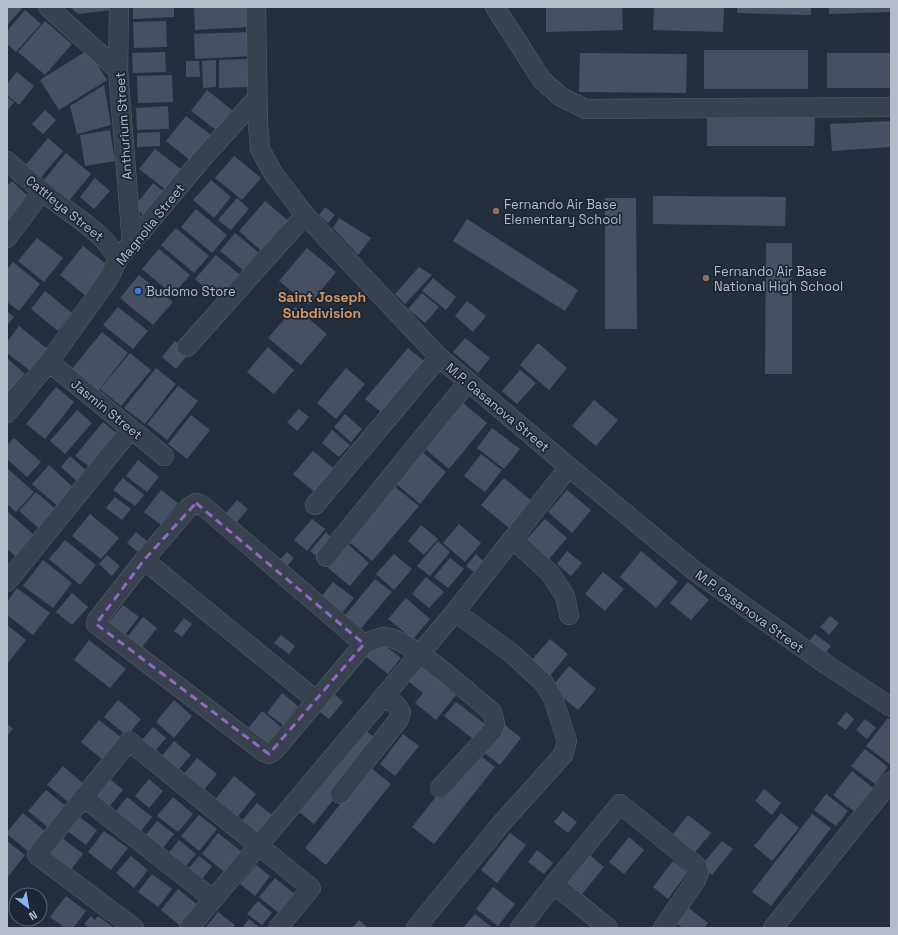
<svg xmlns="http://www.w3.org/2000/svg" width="898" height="935" font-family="'Space Grotesk',sans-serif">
<rect width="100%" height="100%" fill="#242f3e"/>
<path fill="#455162" d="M7 7H23L7 25Z
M70 7H111V10L78 14Z
M133 7H174V17L133 19Z
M194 7H249L250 27 195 30Z
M546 7H622L623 30 546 32Z
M654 7H724L723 32 653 30Z
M737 7H811V15L737 13Z
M829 7H891V12L829 14Z
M25 10 41 24 16 52 7 44V31Z
M45 21 72 44 45 75 18 52Z
M166 21 167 47 134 48 133 22Z
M250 32 251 56 195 59 194 34Z
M88 50 107 80 59 110 40 80Z
M704 50H808V89H704Z
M165 52 166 72 133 73 132 53Z
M580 53 687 54 686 93 579 92Z
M827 53H891V88H827Z
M248 59 249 87 219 88V60Z
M216 60V87L203 88 202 61Z
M186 61H199L200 77H186Z
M17 72 34 86 19 105 7 95V84Z
M172 75 173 102 138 103 137 76Z
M104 85 111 125 77 134 70 106Z
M207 90 232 110 216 130 191 111Z
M7 97 14 102 7 111Z
M168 106 169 129 137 130 136 108Z
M45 110 56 120 43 134 32 124Z
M186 116 211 135 191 161 166 141Z
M707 117H815L814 146H707Z
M891 121V147L832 151 830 124Z
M110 130 115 161 85 166 80 135Z
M160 132V146L137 147V133Z
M48 138 63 151 39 180 24 167Z
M155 149 181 169 165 189 139 169Z
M66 153 91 174 68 202 43 181Z
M234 156 261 178 242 200 215 178Z
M95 178 110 191 94 209 80 197Z
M211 180 231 197 214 218 193 200Z
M12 181 32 200 7 227V186Z
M153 183 166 193 147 218 134 207Z
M653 196 786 197 785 226 653 224Z
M237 198 249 209 231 230 218 220Z
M605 198H636L637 329H605Z
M265 201 291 223 265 254 239 231Z
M325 207 335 215 328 223 319 215Z
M196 209 227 235 212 253 181 227Z
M339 218 371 238 358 255 333 228Z
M467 219 578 290 565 311 453 241Z
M176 228 209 256 194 273 161 245Z
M235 233 258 252 243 270 220 251Z
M37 238 63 258 44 282 18 261Z
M766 243H792V374H765Z
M83 246 110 267 87 297 60 275Z
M307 248 336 272 309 305 279 281Z
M159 249 190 275 173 295 142 269Z
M216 255 245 279 224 304 195 279Z
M13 262 40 284 19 311 7 302V269Z
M419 267 432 275 405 304 395 294Z
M139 275 173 302 153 325 120 298Z
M433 278 456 297 446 310 422 291Z
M45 291 72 313 58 331 31 309Z
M422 293 439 307 425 323 408 309Z
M467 301 486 316 473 332 455 316Z
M118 307 148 331 133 349 103 325Z
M295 307 327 334 301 365 268 338Z
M7 311 14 317 7 325Z
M19 326 50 351 33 373 7 353V342Z
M102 332 128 353 98 391 71 370Z
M465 338 490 358 478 373 453 352Z
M175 341 189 353 176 369 162 357Z
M538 343 567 368 549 390 520 365Z
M268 347 294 370 274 394 247 372Z
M408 348 430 366 387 417 365 399Z
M130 353 151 370 121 406 100 389Z
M7 358 25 374 7 395Z
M156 368 176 384 145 424 124 408Z
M346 368 365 384 336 419 317 403Z
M520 370 536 383 517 404 502 391Z
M178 386 198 401 167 440 147 424Z
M56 387 74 402 45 439 26 424Z
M594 400 618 420 596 446 572 426Z
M463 403 487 423 449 469 424 448Z
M299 409 309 417 297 431 287 422Z
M77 410 92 423 65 454 50 441Z
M345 414 362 429 351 442 334 427Z
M191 415 210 430 187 459 168 444Z
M103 422 120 436 93 469 75 456Z
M492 428 520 449 504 469 477 448Z
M332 430 350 445 339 457 322 443Z
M14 438 41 462 27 477 7 459V445Z
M313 451 338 472 318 495 293 474Z
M421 451 446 472 420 504 394 482Z
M481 454 502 470 485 492 464 476Z
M70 456 90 474 81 485 61 467Z
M138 460 159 477 147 492 126 476Z
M49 465 76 490 60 508 32 484Z
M7 468 34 492 16 512 7 504Z
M123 478 144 495 135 506 113 490Z
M504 478 532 501 509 528 481 505Z
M394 486 419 506 372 561 348 541Z
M161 490 178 503 161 525 144 512Z
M567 490 591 510 572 533 548 512Z
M36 492 59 512 42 531 19 511Z
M115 497 131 509 122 520 106 508Z
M237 500 248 509 232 528 221 519Z
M7 511 35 536 16 557 7 549Z
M90 514 119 538 101 559 72 536Z
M312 519 325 529 307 551 294 540Z
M545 519 567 538 549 559 526 540Z
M459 524 481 543 465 562 443 543Z
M421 525 438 539 424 555 408 541Z
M136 532 147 541 138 552 127 543Z
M326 532 335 541 320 559 310 551Z
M65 540 96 565 80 585 49 559Z
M438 541 450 552 430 576 417 566Z
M348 544 369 563 350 586 328 568Z
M567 551 582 563 571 576 557 564Z
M641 551 678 582 656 608 620 577Z
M287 552 294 558 284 570 276 563Z
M394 554 412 569 394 590 376 574Z
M476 554 484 562 475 573 466 566Z
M107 555 120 566 112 576 99 564Z
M450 558 464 569 448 588 434 577Z
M43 560 72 583 53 608 23 586Z
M603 572 624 589 605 611 585 594Z
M426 577 444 592 429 608 412 594Z
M375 579 392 592 357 633 341 620Z
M333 582 354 598 342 613 321 597Z
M688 582 709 600 691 620 670 603Z
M17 588 50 613 33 635 7 615V602Z
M72 593 88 607 72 625 56 612Z
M406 598 430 619 413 639 388 619Z
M123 605 139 617 120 641 104 628Z
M830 616 839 623 829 635 820 627Z
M143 617 157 628 139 651 125 640Z
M184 618 192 624 182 637 174 631Z
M7 625 26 640 7 664Z
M815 634 831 646 820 660 804 648Z
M281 635 295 646 289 654 274 643Z
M550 639 568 654 548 678 529 663Z
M89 640 126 669 110 688 74 660Z
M377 640 401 658 388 674 365 656Z
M422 664 452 687 449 690 456 695 436 720 415 703 423 693 408 681Z
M569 666 596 689 578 710 551 688Z
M282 693 298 706 283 725 267 713Z
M334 694 343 702 329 719 320 712Z
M118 700 141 719 127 736 104 717Z
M174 700 192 716 174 738 156 722Z
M456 702 485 724 473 739 444 716Z
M262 711 281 727 266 745 247 730Z
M846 712 854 719 846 730 837 724Z
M888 718 891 720V765L866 746Z
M865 719 876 728 867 739 856 730Z
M99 720 122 738 103 760 81 742Z
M7 724 13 729 7 736Z
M505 725 521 738 500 765 483 752Z
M153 727 166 738 149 758 136 747Z
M360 727 380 741 314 824 294 808Z
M403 734 419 746 395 776 380 764Z
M174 741 191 755 174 775 158 761Z
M865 749 888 767 875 784 851 766Z
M473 750 495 767 434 844 412 827Z
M197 758 217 774 198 797 179 780Z
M63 766 86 786 71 804 47 785Z
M370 767 391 784 326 865 305 848Z
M852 771 873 788 855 812 833 795Z
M234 776 256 794 235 820 213 802Z
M110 779 123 790 108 808 95 798Z
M149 779 163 791 149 808 135 796Z
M764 789 781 803 772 815 755 801Z
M46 790 67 807 49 828 28 811Z
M826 794 848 811 836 826 814 810Z
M127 797 152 817 134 840 109 820Z
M173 797 193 814 178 832 157 816Z
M257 803 272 815 254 837 239 824Z
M563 811 577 822 568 833 554 822Z
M23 813 46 832 29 852 7 834V832Z
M781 813 799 828 772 861 754 846Z
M812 814 831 828 771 906 752 892Z
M199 815 217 829 199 851 181 836Z
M688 815 711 833 692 856 670 838Z
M78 816 97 830 86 845 66 830Z
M157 821 174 834 158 854 141 841Z
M104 831 128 848 111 870 88 852Z
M218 833 242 852 226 873 202 854Z
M510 833 526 845 497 883 481 870Z
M61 837 83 854 70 871 48 854Z
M629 837 644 850 624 874 609 862Z
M179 840 196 854 180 873 163 860Z
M7 841 25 855 7 878Z
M722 841 733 849 712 875 701 866Z
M537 850 553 863 544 874 528 862Z
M586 852 604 867 578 899 560 885Z
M131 856 148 870 134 888 116 873Z
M199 856 212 866 197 886 183 875Z
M673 861 688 872 668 899 653 887Z
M256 865 270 876 255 896 240 884Z
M152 874 172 889 158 907 138 892Z
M275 878 296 895 280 914 259 897Z
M493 887 515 904 498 926 476 909Z
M178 889 200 907 183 928 161 910Z
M66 896 86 911 73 928H65L50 917Z
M258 901 272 913 262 925 247 914Z
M686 906 708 923 704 928H683L674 922Z
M218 912 235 925 233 928H205Z
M475 914 493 928H463Z
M91 916 95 920 98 916 113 927 89 928 84 924Z
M249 919 260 928H242Z
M359 920 368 928H352Z"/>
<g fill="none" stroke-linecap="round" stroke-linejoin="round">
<g stroke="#565f6c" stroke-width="20">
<path id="minor" d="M48 7 118 70
M119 7 118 70 132 244
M256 7 258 124 260 149 273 173 305 215 439 357 569 467 696 572 827 665 891 707
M495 7 542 80 561 97 586 109 891 107
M7 161C22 174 37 187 52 199 75 217 104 233 118 259
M7 238 42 191
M187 347 305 215
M49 362 164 456
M7 413 49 362 109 278 118 259 201 160 257 98
M315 505 439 357
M513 539 550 573 565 596 569 615
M326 557 468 382
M144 560 317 701
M7 582 131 429
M364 644 203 506 196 503 189 507 144 560 97 620 96 624 264 752 269 754 274 751 364 644C371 641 377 637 385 637 408 637 472 696 492 712L495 723 493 730 440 788
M340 794 399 719 401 712 397 706 384 695
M83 797 213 899
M554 884 608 928
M134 928 37 855 129 741 311 888 278 928
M189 928 455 612 569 467
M416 928 500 825 563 755 567 741 553 698 544 683 510 652 455 612
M520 928 554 884 620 804 697 866 699 873 696 880 663 928
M773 928 891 781"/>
</g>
<use href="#minor" stroke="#38414e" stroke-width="19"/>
</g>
<path fill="none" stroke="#9266c3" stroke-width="3" stroke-dasharray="8 5" stroke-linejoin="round" d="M196 503 364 644 269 754 96 624 144 560Z"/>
<g fill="#8d6e63" stroke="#1d2633" stroke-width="1.5">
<circle cx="496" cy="211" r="4"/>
<circle cx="706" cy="278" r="4"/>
</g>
<circle fill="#3f7fe0" stroke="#1d2633" stroke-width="1.5" cx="138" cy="291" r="4"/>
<g text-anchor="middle" stroke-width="3.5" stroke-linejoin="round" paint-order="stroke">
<g font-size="13" fill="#b4bcc9" stroke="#1d2633">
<text transform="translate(123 126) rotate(-94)" y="5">Anthurium Street</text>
<text transform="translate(65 208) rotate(39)" y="5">Cattleya Street</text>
<text transform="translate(150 224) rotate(-51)" y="5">Magnolia Street</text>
<text transform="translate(498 407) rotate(40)" y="5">M.P. Casanova Street</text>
<text transform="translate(107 409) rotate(39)" y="5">Jasmin Street</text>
<text transform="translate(750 611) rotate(36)" y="5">M.P. Casanova Street</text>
</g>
<g font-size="13" fill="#b4bcc9" stroke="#1d2633" text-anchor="start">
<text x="504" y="209">Fernando Air Base<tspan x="504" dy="15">Elementary School</tspan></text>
<text x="714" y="276">Fernando Air Base<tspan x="714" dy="15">National High School</tspan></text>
<text x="146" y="296">Budomo Store</text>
</g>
<g font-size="14" font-weight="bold" fill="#d59563" stroke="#1d2633">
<text x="322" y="302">Saint Joseph<tspan x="322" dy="16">Subdivision</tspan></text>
</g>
</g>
<rect width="898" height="935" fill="none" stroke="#b4bcc9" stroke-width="16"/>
<g transform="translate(28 907) rotate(149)"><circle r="19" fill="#1d2633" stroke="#59626f"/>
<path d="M0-3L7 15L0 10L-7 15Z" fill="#8ab4f8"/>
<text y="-6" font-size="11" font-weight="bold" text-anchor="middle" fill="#b4bcc9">N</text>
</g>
</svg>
